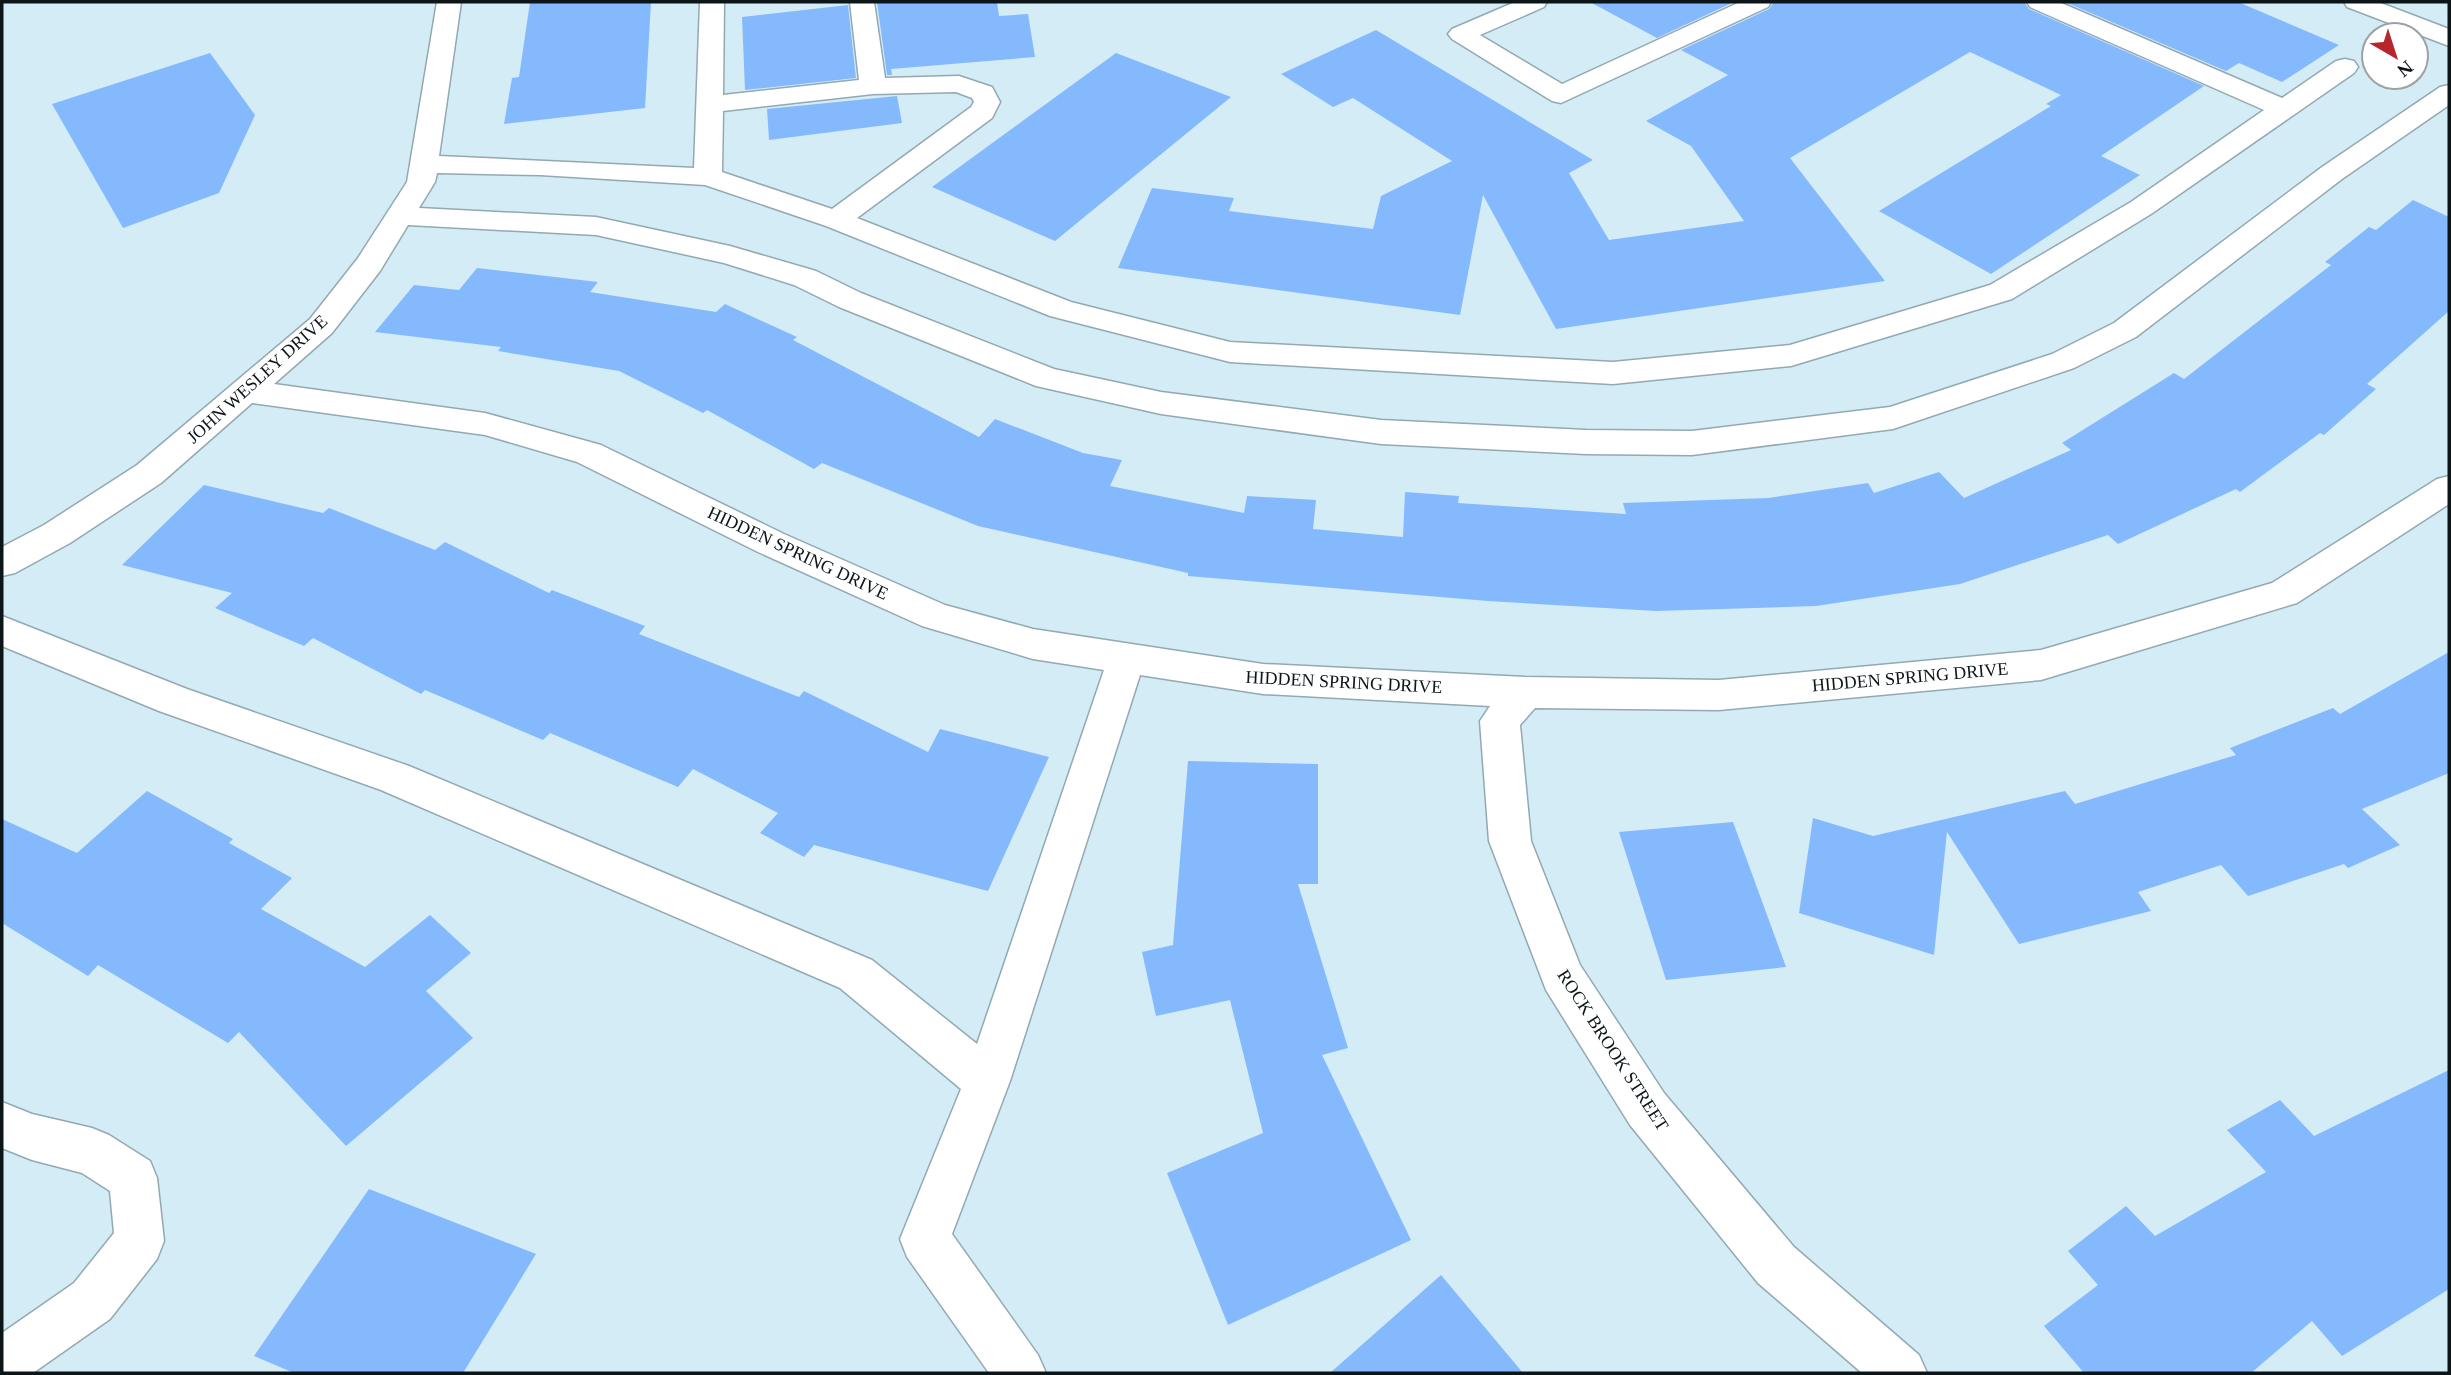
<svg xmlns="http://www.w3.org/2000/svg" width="2451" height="1375" font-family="'Times New Roman',serif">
<rect width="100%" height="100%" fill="#d4ecf6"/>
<path fill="#85b9fe" d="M530 2H651L645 108 504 124 512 78 519 77Z
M877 2H997L999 16 1028 14 1035 57 891 69 892 75H887Z
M1590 2H1734L1657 38Z
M1774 2H2024L2029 9 2204 86 2101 156 2140 175 1991 274 1879 211 2051 106 2046 104 2061 95 1970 52 1790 158 1885 281 1556 329 1483 195 1460 315 1118 268 1152 188 1234 198 1229 211 1373 229 1381 196 1452 161 1353 98 1333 107 1281 74 1376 30 1593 160 1569 173 1609 240 1744 221 1691 146 1646 121 1728 75 1681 50 1769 9Z
M2065 2H2238L2339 45 2282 82 2239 63 2226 71Z
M848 5 856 78 745 90 742 17Z
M210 53 255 115 219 193 123 228 52 104Z
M1116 53 1231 97 1055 241 932 187Z
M897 96 902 123 769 140 767 109Z
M2413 200 2449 217V311L2367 384 2376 389 2324 435 2320 433 2240 492 2236 489 2118 544 2108 535 1960 584 1816 606 1656 611 1488 601 1188 576V573L978 526 822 463 814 469 707 410 703 413 619 371 498 351 501 347 375 332 414 285 459 290 477 268 598 282 590 292 716 312 725 304 797 337 793 340 979 437 995 419 1083 453 1122 460 1110 486 1244 513 1247 496 1316 500 1313 529 1403 537 1405 492 1459 496 1458 503 1626 514 1623 503 1768 498 1868 483 1874 493 1939 472 1964 498 2071 450 2062 443 2174 373 2184 379 2331 265 2325 262 2369 227 2376 230Z
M204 485 323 513 329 508 435 550 445 542 549 593 552 590 645 626 639 634 799 697 804 691 928 752 940 729 1049 757 988 891 814 845 804 857 760 833 778 813 693 769 678 787 550 733 543 740 425 690 421 694 313 638 304 646 215 608 232 593 122 565Z
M2449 652V773L2362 809 2400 845 2348 868 2344 864 2248 896 2221 865 2138 892 2151 911 2019 944 1947 832 1934 955 1799 913 1813 818 1873 836 2065 791 2075 804 2236 755 2230 748 2333 708 2340 714Z
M1188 761 1318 764V884H1298L1348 1048 1322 1055 1411 1240 1228 1325 1167 1173 1263 1133 1230 1000 1156 1016 1142 952 1173 945Z
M147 791 233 839 229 843 292 878 261 909 365 967 430 915 471 953 426 991 473 1038 346 1146 239 1032 228 1043 98 965 88 976 2 923V819L77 853Z
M1733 822 1786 967 1666 980 1619 832Z
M2449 1070V1289L2342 1356 2312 1321 2251 1373H2084L2044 1326 2098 1285 2068 1251 2126 1206 2155 1236 2266 1172 2227 1130 2280 1100 2314 1136Z
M369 1189 536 1254 463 1373H294L254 1356Z
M1441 1275 1523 1373H1330Z"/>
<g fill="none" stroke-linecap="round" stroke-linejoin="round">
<g stroke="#92a9b2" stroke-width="3">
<path id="minor" d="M437 2H461L439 156 694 168 700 2H724L723 95 859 80 850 2H874L885 78 959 76 992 87 1000 102 992 118 857 218 1071 302 1230 342 1613 362 1790 345 1990 285 2131 202 2264 110 2030 7 2027 2H2059L2282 98 2336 61 2345 59 2354 61 2358 67 2354 73 2151 214 2012 299 1791 366 1613 384 1230 362 1050 316 826 226 705 185 540 175 437 173 435 182 419 208 596 217 730 246 816 271 861 293 1054 369 1161 392 1381 420 1586 430 1692 431 1890 407 2052 354 2114 323 2322 167 2440 87 2449 85V105L2342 179 2136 337 2074 368 1893 429 1692 455 1586 454 1381 444 1161 414 1036 386 839 307 794 285 724 263 596 235 408 225 380 271 332 333 274 384 485 413 601 445 784 534 945 605 1033 629 1263 664 1525 677 1719 680 2041 650 2272 583 2437 479 2449 476V504L2297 603 2041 680 1719 710 1535 708 1520 725 1531 841 1580 965 1664 1093 1794 1247 1919 1355 1927 1373H1862L1758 1283 1630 1125 1546 990 1489 841 1480 721 1490 706 1263 694 1140 675 1010 1081 952 1234 1038 1355 1046 1373H989L907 1257 900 1239 961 1089 840 988 381 790 159 711 2 646V616L187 689 409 766 872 960 977 1044 1104 670 1033 659 922 626 758 552 577 462 485 435 252 403 161 483 70 543 15 573 2 576V547L44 525 137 465 310 319 358 258 407 182ZM956 92 972 98 974 102 971 107 832 209 722 172 723 111 873 94Z
M1515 2H1547L1544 7 1480 35 1562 84 1740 2H1771L1768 7 1561 103 1552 101 1452 39 1448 34 1452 29Z
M2344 2H2378L2449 29V46L2347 7Z
M2 1102 32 1114 92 1128 109 1135 150 1161 157 1178 164 1241 157 1259 110 1319 33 1373H2V1333L74 1283 114 1233 110 1191 82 1173 32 1160 2 1148Z"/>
</g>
<use href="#minor" fill="#fff" fill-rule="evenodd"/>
</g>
<g text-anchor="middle" stroke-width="5" stroke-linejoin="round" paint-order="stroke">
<g font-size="18" fill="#0c1518" stroke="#fff">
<text transform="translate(257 379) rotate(-42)" y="6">JOHN WESLEY DRIVE</text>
<text transform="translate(798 553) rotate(25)" y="6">HIDDEN SPRING DRIVE</text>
<text transform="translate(1910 677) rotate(-5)" y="6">HIDDEN SPRING DRIVE</text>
<text transform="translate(1344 682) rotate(3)" y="6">HIDDEN SPRING DRIVE</text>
<text transform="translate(1613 1050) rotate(57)" y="6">ROCK BROOK STREET</text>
</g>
</g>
<rect width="2451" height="1375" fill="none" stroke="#0c1518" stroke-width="7"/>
<g transform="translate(2395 56) rotate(141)"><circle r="33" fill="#ffffff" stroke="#9ea1a3" stroke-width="2"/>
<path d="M0-5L12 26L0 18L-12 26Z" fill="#b6262a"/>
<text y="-10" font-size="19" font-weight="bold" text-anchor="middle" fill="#0c1518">N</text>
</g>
</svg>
